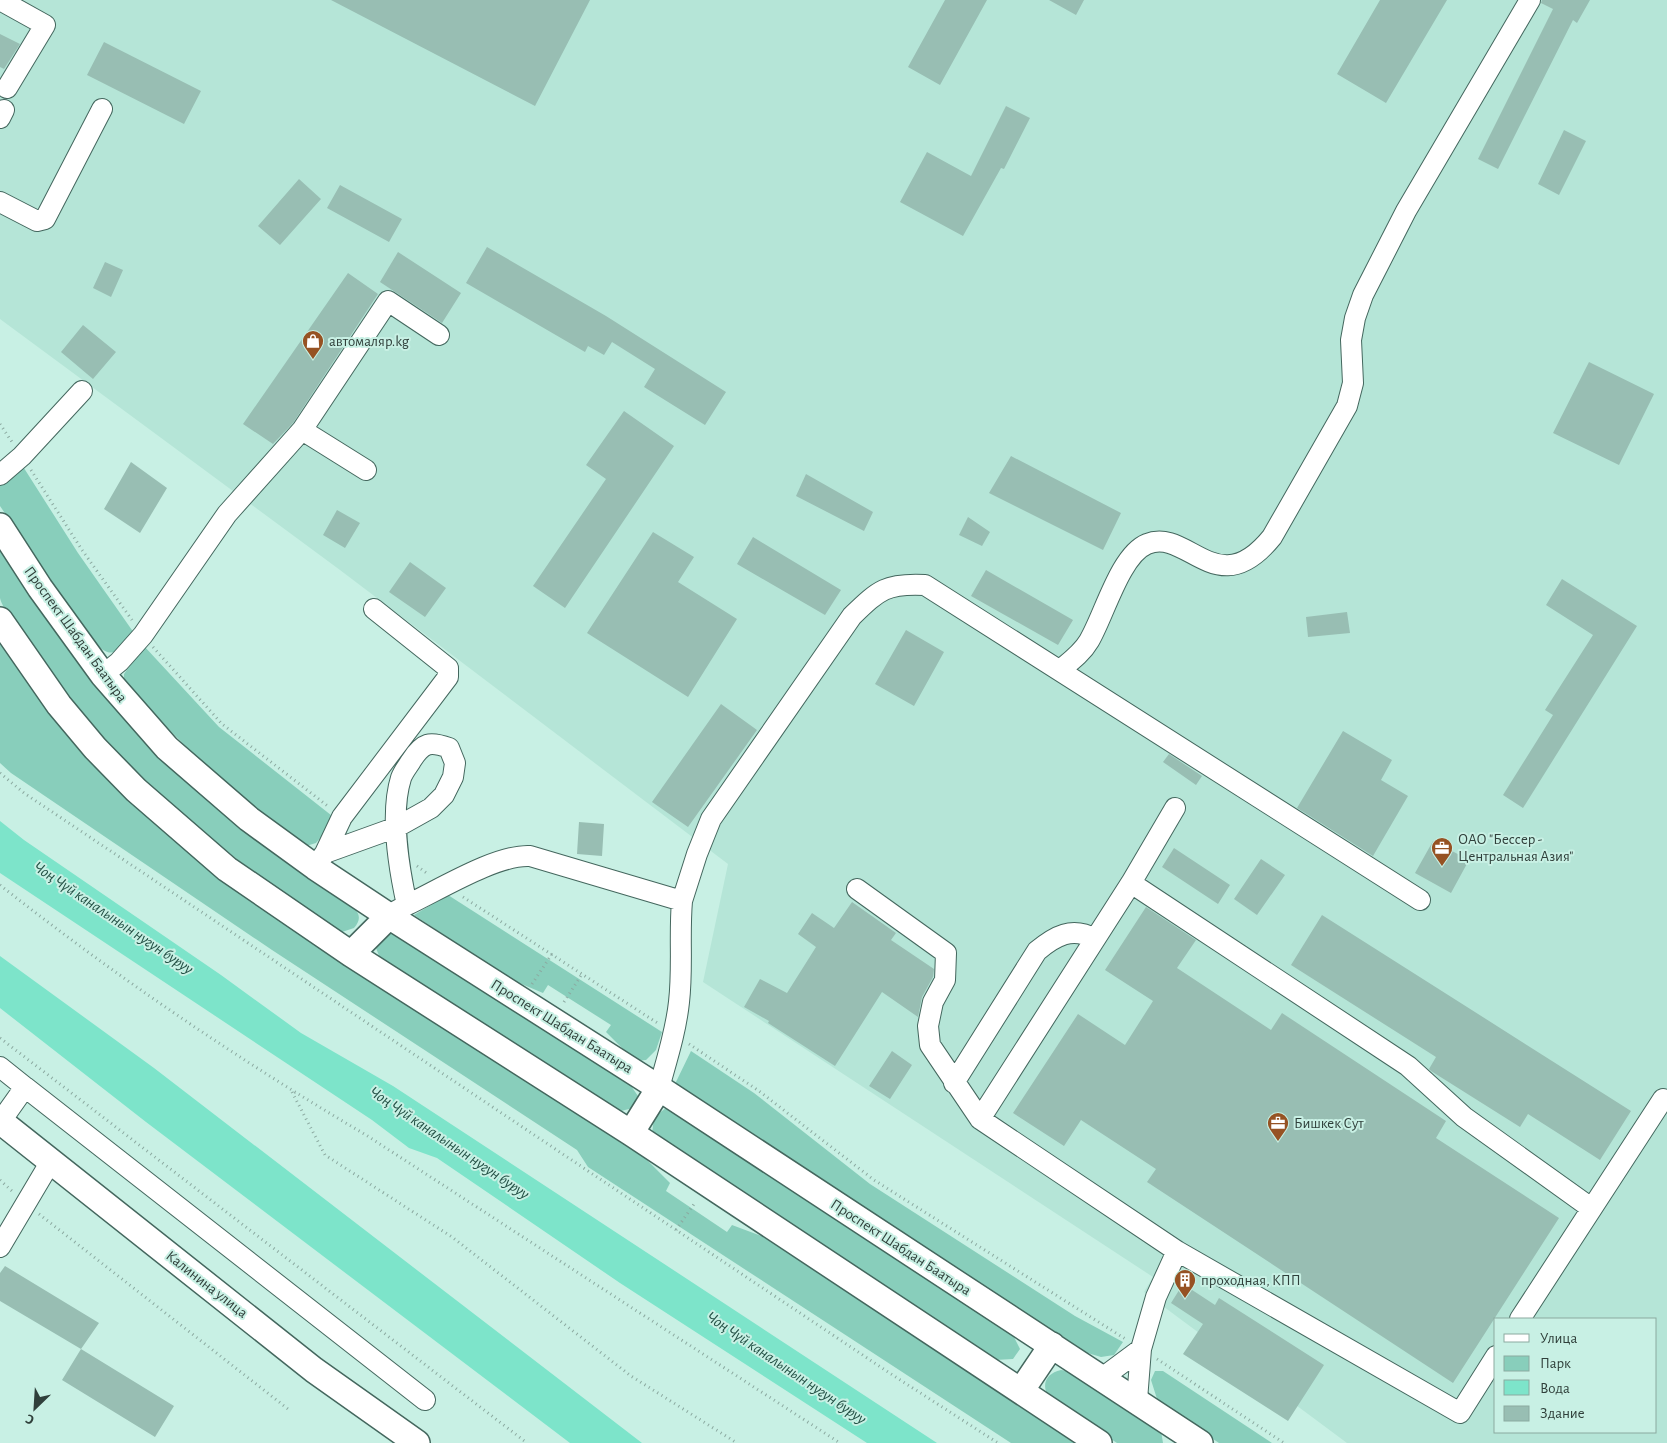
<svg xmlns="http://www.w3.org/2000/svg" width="1667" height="1443" font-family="'Alegreya Sans',sans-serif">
<rect width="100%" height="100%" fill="#c8f0e4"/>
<path fill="#b5e5d7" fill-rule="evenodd" d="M0 0H1667V1443H1347L1144 1292 1153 1277 703 982 728 864 340 570 0 319ZM1496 1319H1656V1432H1496Z"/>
<path fill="#88cebb" d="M22 465 78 553 134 633C117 653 112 662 91 639L0 506V484Z
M0 544C60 641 126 731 213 805 257 843 306 875 354 908 361 915 360 921 354 928L342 932 333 929C212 845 115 768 31 645 23 634 2 609 0 598 0 581 0 561 0 544Z
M0 640 127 797 229 886 338 961 639 1152 670 1183 666 1191 727 1232 732 1225 764 1237 1075 1443H1011L588 1167 577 1150 272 950 11 773 0 763Z
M144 646 219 727 336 819 316 843 306 846C238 798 179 744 124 681V674Z
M448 895 662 1032 656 1050 646 1060 635 1061 606 1032 611 1025 548 985 543 993 512 980 414 915Z
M390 933 397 934 629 1083 638 1096 633 1108 621 1111 614 1109 381 961 376 948 379 941Z
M691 1051 754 1093 870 1184 1075 1316 1123 1342 1114 1355 1101 1357 1081 1351 675 1084Z
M666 1108 1013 1335 1020 1349 1013 1359 995 1360 652 1134 654 1117Z
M1061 1370 1067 1371 1161 1431 1163 1443H1117L1050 1398C1040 1386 1046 1373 1061 1370Z
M1155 1371H1163L1272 1443H1219L1158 1402 1151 1380Z"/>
<path fill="#7de4ca" d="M0 821 24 840 221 975 301 1033 393 1086 937 1443H867L620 1283 437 1158 409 1148 372 1120 0 873Z
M0 956 154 1068 642 1443H570L146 1122 0 1008Z"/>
<path fill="#98beb3" d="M331 0H590L535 106Z
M945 0H987L940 85 908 67Z
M1049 0H1084L1076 15Z
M1380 0H1447L1386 103 1337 74Z
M1542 0H1590L1577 23 1573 20 1498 169 1478 159 1553 9 1541 3Z
M0 34 20 44 4 69 0 67Z
M104 42 201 91 184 124 87 75Z
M1006 106 1030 118 1004 169 1001 168 963 236 900 202 927 152 971 176Z
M1564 130 1586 141 1559 195 1538 184Z
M299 179 321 199 280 245 258 226Z
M340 185 402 219 389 242 327 208Z
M487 247 606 316 726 392 705 425 644 387 655 369 612 342 604 355 588 346 585 352 466 283Z
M398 252 461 293 442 323 380 282Z
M105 262 123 270 111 297 93 288Z
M348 273 378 294 293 423 273 444 243 424Z
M83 325 116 352 93 379 61 352Z
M1589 362 1654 394 1619 465 1553 433Z
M624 411 674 446 565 608 533 586 606 479 586 465Z
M1011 456 1121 513 1103 550 989 493Z
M131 462 167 488 140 533 104 509Z
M806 474 873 512 864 531 796 496Z
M337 510 360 523 345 548 323 535Z
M968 517 990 532 982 546 959 535Z
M653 532 694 557 678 582 737 619 688 697 587 633Z
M753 537 841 590 825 615 737 564Z
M410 562 446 588 425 617 389 592Z
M986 570 1073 620 1058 645 971 596Z
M1562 579 1637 626 1523 808 1503 795 1553 715 1545 710 1593 635 1546 605Z
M1347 612 1350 633 1308 637 1306 617Z
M906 630 944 652 914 706 875 684Z
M721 704 757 730 688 827 652 802Z
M1343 731 1392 760 1381 780 1408 796 1373 856 1297 808Z
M1169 754 1202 776 1196 785 1163 762Z
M579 822 604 824 602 856 577 854Z
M1433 841 1469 860 1451 893 1415 873Z
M1174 848 1230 885 1218 904 1162 867Z
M1261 859 1285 875 1257 915 1234 899Z
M852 902 896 933 891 940 934 969 933 977 922 997 918 1017 882 992 835 1066 768 1023 769 1021 744 1007 760 979 787 993 816 947 798 934 812 913 834 928Z
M1146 907 1196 940 1177 968 1271 1030 1282 1013 1446 1121 1436 1138 1559 1218 1453 1383 1147 1182 1156 1169 1081 1120 1064 1146 1013 1113 1078 1014 1125 1045 1153 1001 1105 970Z
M1322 915 1631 1111 1600 1160 1528 1114 1520 1127 1431 1071 1429 1069 1436 1057 1291 965Z
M892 1051 912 1065 890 1099 869 1086Z
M5 1266 99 1323 81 1349 0 1301V1273Z
M1183 1284 1215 1305 1219 1298 1324 1365 1288 1421 1183 1354 1203 1324 1171 1303Z
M81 1349 174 1406 155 1437 62 1380Z"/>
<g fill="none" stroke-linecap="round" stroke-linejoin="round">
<g stroke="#44675e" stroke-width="22">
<path id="minor" d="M0 0 45 25 7 88
M0 118 4 110
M0 202 37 221 45 219 102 109
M302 430 366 470
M0 475 22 456 82 391
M1060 670C1071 661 1082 653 1089 641 1104 616 1120 555 1147 544 1188 527 1217 605 1272 537L1347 406 1353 383 1351 340 1355 318 1363 295 1406 211 1530 0
M103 675 119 662 143 635 227 514 302 430 388 301 439 335
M325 853 342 817 448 677V668L374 609
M315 867 325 853 397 827 431 808 444 795 453 777 455 763 449 748C430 741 423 742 411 761 408 766 403 772 401 778 390 813 399 869 407 905L396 911
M1131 883 1408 1066 1464 1117 1591 1208
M857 889 946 953 945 980 933 1002 928 1026 930 1045 980 1119 1177 1251 1156 1297 1141 1349 1137 1400
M407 905C439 890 497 854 530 856L682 901 697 854 711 819 852 616C879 590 886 583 925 585L1420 900
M0 1067 25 1087 1 1121
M954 1083 1037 951C1055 936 1072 926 1095 939
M25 1087 425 1400
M659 1088C667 1059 676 1031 679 1002 683 968 679 935 682 901
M980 1119 1131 883 1175 808
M0 1247 51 1161
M1177 1251 1460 1413 1496 1356
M1520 1319 1663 1099
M1102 1378 1141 1349"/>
</g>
<g stroke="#44675e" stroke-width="28">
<path id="major" d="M0 526 40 588 103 675 167 748 249 819 315 867 389 916 659 1088 1200 1443
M0 620 59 705 95 748 136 790 227 869 351 954 631 1133 1099 1443
M351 954 389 916
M0 1121 314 1370 417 1443
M631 1133 659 1088
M1021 1391 1052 1345"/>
</g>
<path stroke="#8ba9a0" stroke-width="3" stroke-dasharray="1 4" stroke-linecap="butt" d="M0 424 12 442
M31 470 82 550 132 620
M153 647 222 724 329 807
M0 773 24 793 891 1374 998 1443
M417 866 428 874
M0 885C115 976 239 1060 366 1135L840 1443
M463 897 659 1024
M532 984 552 954
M564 1002 582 974
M0 1038 527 1443
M689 1044 759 1091 874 1180 1127 1340
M292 1092 325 1155 452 1237 631 1376 737 1443
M0 1180 13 1192
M39 1214 288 1409
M676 1230 694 1204
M1157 1359 1284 1443"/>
<use href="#minor" stroke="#fff" stroke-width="20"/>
<use href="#major" stroke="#fff" stroke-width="25"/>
</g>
<defs>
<g id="shop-pin" transform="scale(1.125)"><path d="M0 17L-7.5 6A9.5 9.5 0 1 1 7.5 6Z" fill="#965223" stroke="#c8f0e4"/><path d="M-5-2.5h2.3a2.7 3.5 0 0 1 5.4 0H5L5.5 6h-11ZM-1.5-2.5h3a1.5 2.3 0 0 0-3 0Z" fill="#fff"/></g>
<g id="office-pin" transform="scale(1.125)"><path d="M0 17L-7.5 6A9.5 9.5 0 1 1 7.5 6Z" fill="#965223" stroke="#c8f0e4"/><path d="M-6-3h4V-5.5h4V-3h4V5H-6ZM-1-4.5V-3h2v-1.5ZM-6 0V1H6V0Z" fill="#fff"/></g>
<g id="building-pin" transform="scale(1.125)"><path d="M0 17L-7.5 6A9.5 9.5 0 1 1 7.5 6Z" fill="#965223" stroke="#c8f0e4"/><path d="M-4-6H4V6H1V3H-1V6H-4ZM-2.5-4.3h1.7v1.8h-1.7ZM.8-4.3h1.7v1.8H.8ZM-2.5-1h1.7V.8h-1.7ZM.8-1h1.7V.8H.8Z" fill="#fff"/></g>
</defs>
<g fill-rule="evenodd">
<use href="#shop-pin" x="313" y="341"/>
<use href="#office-pin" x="1442" y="848"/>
<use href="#office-pin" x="1278" y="1123"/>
<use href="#building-pin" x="1185" y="1280"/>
</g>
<g text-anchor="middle" stroke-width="4" stroke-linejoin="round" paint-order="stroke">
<g font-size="15" fill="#30403b" stroke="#c8f0e4" text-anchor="start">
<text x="329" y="346">автомаляр.kg</text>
<text x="1458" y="844">ОАО "Бессер -<tspan x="1458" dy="17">Центральная Азия"</tspan></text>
<text x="1294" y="1128">Бишкек Сут</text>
<text x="1201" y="1285">проходная, КПП</text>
</g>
<g font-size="15" fill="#30403b" stroke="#c8f0e4">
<text transform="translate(76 634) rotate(54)" y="5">Проспект Шабдан Баатыра</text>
<text transform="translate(562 1026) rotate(32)" y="5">Проспект Шабдан Баатыра</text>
<text transform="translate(901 1247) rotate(33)" y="5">Проспект Шабдан Баатыра</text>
<text transform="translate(207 1284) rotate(38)" y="5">Калинина улица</text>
</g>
<g font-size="16" font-style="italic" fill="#245146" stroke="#c8f0e4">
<text transform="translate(114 917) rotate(34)" y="6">Чоң Чүй каналынын нугун буруу</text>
<text transform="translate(450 1142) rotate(34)" y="6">Чоң Чүй каналынын нугун буруу</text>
<text transform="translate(787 1367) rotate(34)" y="6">Чоң Чүй каналынын нугун буруу</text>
</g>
</g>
<rect x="1494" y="1318" width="162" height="115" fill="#c8f0e4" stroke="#8baaa0"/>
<rect x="1504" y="1334" width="25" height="8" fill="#ffffff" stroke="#8baaa0"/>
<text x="1540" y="1343" font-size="15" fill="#30403b">Улица</text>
<rect x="1504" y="1356" width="25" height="15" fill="#88cebb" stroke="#8baaa0"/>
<text x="1540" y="1368" font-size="15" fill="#30403b">Парк</text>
<rect x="1504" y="1380" width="25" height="15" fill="#7de4ca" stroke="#8baaa0"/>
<text x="1540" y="1393" font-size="15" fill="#30403b">Вода</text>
<rect x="1504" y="1406" width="25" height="15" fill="#98beb3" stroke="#8baaa0"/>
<text x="1540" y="1418" font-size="15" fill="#30403b">Здание</text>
<g transform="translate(35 1408) rotate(205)" stroke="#c8f0e4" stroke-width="4" paint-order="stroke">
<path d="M0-4L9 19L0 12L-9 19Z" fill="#30403b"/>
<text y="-8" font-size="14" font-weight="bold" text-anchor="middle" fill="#30403b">С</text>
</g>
</svg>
